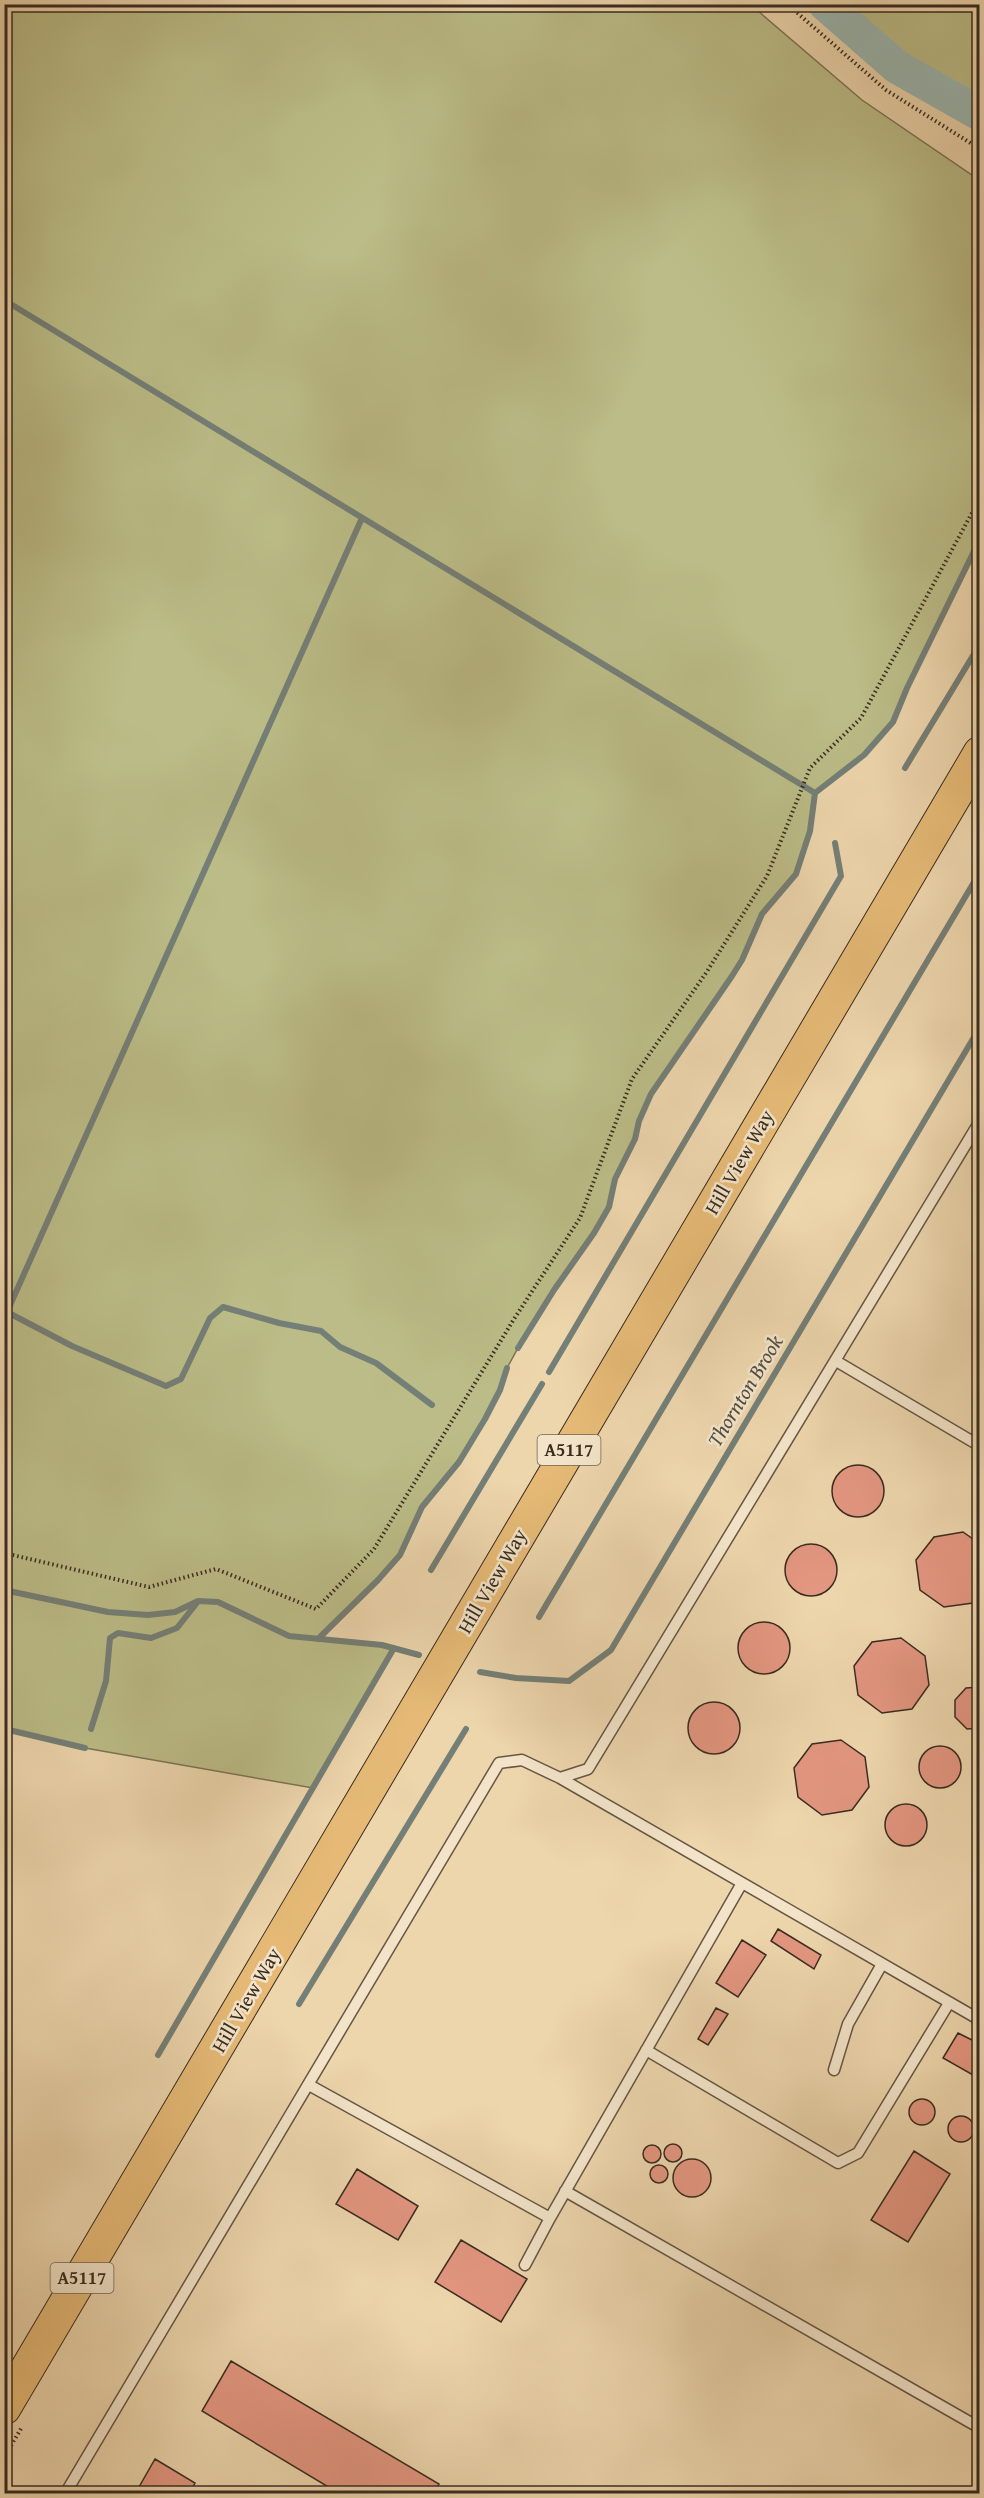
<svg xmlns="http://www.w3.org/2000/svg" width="984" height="2498" font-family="'Gentium Book Plus',serif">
<rect width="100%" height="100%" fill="#edd5ac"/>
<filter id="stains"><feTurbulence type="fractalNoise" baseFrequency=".00333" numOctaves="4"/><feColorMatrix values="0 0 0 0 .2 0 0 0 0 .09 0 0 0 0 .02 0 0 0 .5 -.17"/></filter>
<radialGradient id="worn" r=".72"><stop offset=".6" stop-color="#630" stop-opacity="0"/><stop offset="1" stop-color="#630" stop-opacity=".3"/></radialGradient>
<path fill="#bbbc87" stroke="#7a7454" stroke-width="1.5" d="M4 5H751L862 100 979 180V539L907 688 893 722 864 755 815 793 810 831 796 874 762 914 742 959 732 976 651 1094 639 1121 635 1139 615 1179 609 1207 594 1233 554 1290 518 1348 507 1368 500 1390 485 1419 459 1462 422 1507 400 1555 378 1580 318 1639 394 1648 313 1788 85 1748 9 1730 5 1711Z
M825 5H979V114L897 67Z"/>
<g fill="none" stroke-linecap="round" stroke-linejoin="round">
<path stroke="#747f77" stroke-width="6" d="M4 300 815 793 810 831 796 874 762 914 742 960 732 976 651 1094 639 1121 635 1139 615 1179 609 1207 594 1233 554 1290 518 1348
M905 768 980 644
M815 793 864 755 893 722 907 688 980 539
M5 1311 72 1346 166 1386 181 1379 210 1318 223 1307 279 1323 321 1331 340 1347 376 1363 432 1405
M7 1312 362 518
M549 1372 841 876 835 843
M431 1570 542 1384
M4 1590 108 1612 148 1615 175 1612 198 1601 218 1602 289 1636 382 1645 419 1655
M539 1617 980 872
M318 1639 378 1580 400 1555 422 1507 459 1462 485 1419 500 1390 507 1368
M480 1672 516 1678 569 1681 611 1650 980 1027
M4 1711 9 1730 85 1748
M91 1729 106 1681 110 1638 118 1633 151 1638 177 1628 196 1604
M299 2004 466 1729
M158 2055 394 1648"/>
<path stroke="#9bb7b1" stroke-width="34" d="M825 4 897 67 980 114"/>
</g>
<path fill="#e39680" stroke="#392c21" stroke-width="1.5" d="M832 1491a26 26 0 1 1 52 0a26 26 0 1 1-52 0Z
M963 1532 980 1544V1595L973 1603 944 1607 920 1590 916 1560 934 1537Z
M785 1570a26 26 0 1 1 52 0a26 26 0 1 1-52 0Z
M738 1648a26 26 0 1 1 52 0a26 26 0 1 1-52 0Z
M901 1638 925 1656 929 1685 912 1709 882 1713 858 1695 854 1666 872 1642Z
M980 1687V1728L967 1729 955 1717V1700L966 1688Z
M688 1728a26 26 0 1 1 52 0a26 26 0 1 1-52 0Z
M841 1740 865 1757 869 1787 852 1810 822 1815 798 1797 794 1768 812 1744Z
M919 1767a21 21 0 1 1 42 0a21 21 0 1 1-42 0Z
M885 1825a21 21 0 1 1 42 0a21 21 0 1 1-42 0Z
M778 1929 821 1955 814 1969 771 1941Z
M742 1940 766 1955 738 1997 716 1983Z
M716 2008 728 2014 708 2045 698 2039Z
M958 2033 980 2044V2079L943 2058Z
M909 2112a13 13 0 1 1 26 0a13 13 0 1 1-26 0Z
M948 2129a13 13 0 1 1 26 0a13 13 0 1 1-26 0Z
M664 2153a9 9 0 1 1 18 0a9 9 0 1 1-18 0Z
M643 2154a9 9 0 1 1 18 0a9 9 0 1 1-18 0Z
M914 2151 950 2174 908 2242 871 2220Z
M673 2178a19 19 0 1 1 38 0a19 19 0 1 1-38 0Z
M650 2174a9 9 0 1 1 18 0a9 9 0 1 1-18 0Z
M357 2169 418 2206 398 2240 336 2204Z
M461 2240 527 2279 501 2322 435 2282Z
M231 2361 439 2484 433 2494H340L202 2411Z
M155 2459 195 2483 189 2494H135Z"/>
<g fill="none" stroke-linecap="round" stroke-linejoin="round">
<g stroke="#665644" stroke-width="13">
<path id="service" d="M836 1361 980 1446
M560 1778 980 2020
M646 2050 838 2163 858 2153 949 2003
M834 2070 848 2024 882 1964
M309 2085 550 2218
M565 2191 980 2428
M525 2265 550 2218 742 1883
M65 2494 499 1763 522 1760 560 1778 588 1769 980 1121"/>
</g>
<g stroke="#392c21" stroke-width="35">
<path id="primary" d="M4 2408 980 753"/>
</g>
<path stroke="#392c21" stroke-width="4" stroke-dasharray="1.5 3" stroke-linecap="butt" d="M787 4 886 90 980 149
M4 1553 149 1587 216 1569 316 1609 374 1549 514 1319 580 1218 632 1079 706 973 767 876 810 768 861 718 980 498
M4 2457 22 2427"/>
<use href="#service" stroke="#f3e4c9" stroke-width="10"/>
<use href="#primary" stroke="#e6ba76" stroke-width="33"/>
</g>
<g text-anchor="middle" stroke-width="5" stroke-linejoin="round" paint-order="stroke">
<g fill="#f3e4c9" stroke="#716353" stroke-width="1.5">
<rect x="537.5" y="1435" width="63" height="30" rx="4.5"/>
<rect x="50.5" y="2263" width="63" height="30" rx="4.5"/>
</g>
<g font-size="18" font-weight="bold" fill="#392c21">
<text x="569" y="1456">A5117</text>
<text x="82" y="2284">A5117</text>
</g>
<g font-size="20" fill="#392c21" stroke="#f3e4c9">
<text transform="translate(739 1162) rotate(-60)" y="7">Hill View Way</text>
<text transform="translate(492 1581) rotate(-60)" y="7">Hill View Way</text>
<text transform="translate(246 2000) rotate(-60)" y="7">Hill View Way</text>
</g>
<g font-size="21" font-style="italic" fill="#524f45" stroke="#f3e4c9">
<text transform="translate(745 1391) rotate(-59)" y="7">Thornton Brook</text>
</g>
</g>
<rect width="984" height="2498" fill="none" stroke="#edd5ac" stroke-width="24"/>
<rect x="6" y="6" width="972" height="2486" fill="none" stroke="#392c21" stroke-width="3"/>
<rect x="12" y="12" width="960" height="2474" fill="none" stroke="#392c21" stroke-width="1.5"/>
<rect width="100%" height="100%" filter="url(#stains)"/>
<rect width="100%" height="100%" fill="url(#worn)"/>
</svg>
